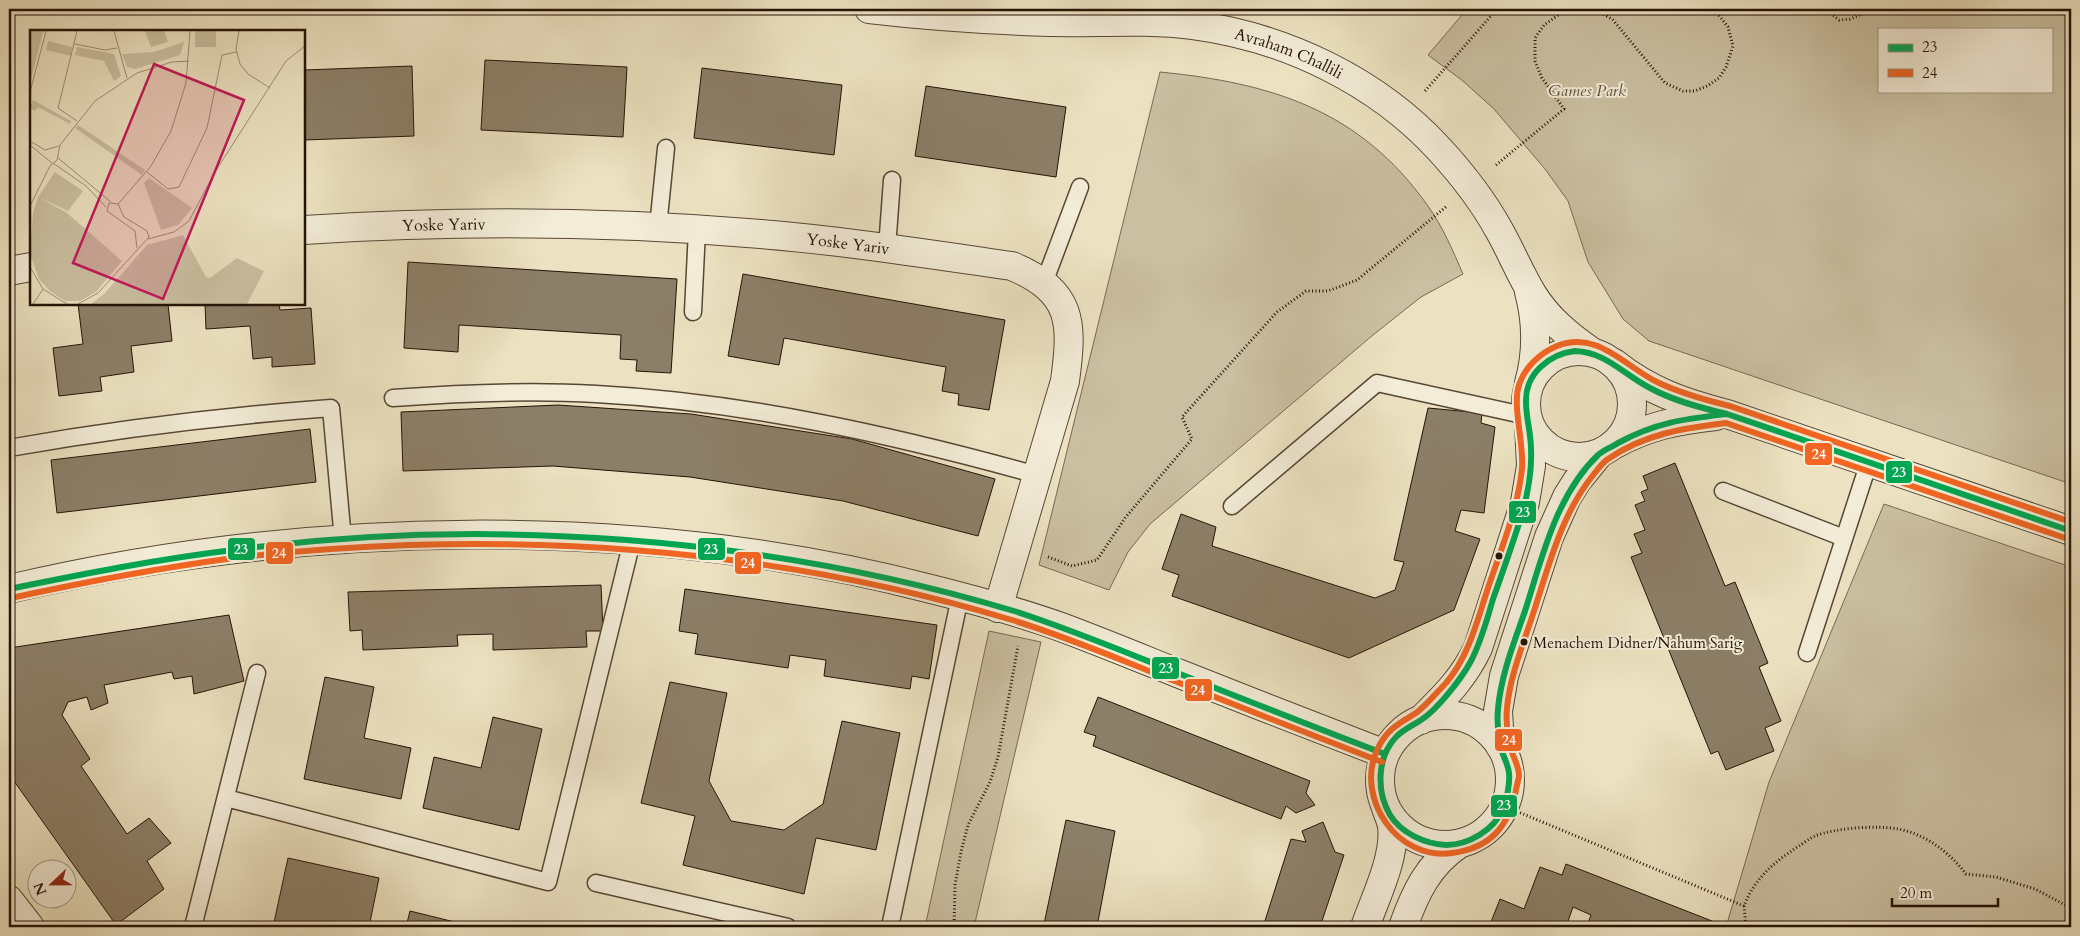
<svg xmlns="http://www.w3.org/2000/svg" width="2080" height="936" font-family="Cardo,serif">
<rect width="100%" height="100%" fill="#ece2c1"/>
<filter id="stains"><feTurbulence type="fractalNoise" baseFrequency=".004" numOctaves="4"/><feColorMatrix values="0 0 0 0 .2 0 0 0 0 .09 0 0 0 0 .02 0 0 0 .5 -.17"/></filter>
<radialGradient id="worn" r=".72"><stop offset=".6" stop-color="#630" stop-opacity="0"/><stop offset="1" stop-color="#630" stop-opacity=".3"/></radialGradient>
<path fill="#cabfa1" stroke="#786954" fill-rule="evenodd" d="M1467 9H2071V484L1649 341 1623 319 1588 262 1568 201 1545 169 1494 109 1463 81 1428 55ZM1879 29H2051V91H1879Z
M1160 72C1272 83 1360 110 1428 206 1443 227 1453 251 1463 274L1421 297 1373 335 1150 524 1128 552 1109 590 1039 565Z
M1884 504 2071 567V927H1726L1769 782Z
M989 631 1041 642 974 927H925Z"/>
<path fill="#8c7f67" stroke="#251306" d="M485 60 627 67 623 137 481 130Z
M412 66 414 136 304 140V70Z
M702 68 842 85 834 155 694 138Z
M926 86 1066 107 1056 177 915 156Z
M408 262 677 279 671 373 636 371 637 360 620 359 621 335 459 325 458 352 404 348Z
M743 274 1005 320 989 410 958 405 959 394 942 391 946 367 784 338 779 365 728 356Z
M78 304H168L172 341 131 346 134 372 100 377 102 391 59 396 53 348 83 344Z
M205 304H279L280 310 311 308 315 364 272 367V357L253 359 250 326 206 329Z
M558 405 691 414 852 439 995 479 978 536 843 501 690 477 553 466 403 471 401 412Z
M1428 408 1482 413 1481 423 1495 427 1484 513 1461 510 1455 531 1480 539 1454 610 1349 658 1172 596 1179 575 1162 569 1181 514 1216 527 1212 546 1375 598 1395 590 1404 562 1394 560Z
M310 429 316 482 57 513 51 460Z
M1675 463 1725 586 1735 582 1768 663 1759 667 1781 721 1765 728 1774 751 1726 770 1718 751 1711 754 1631 557 1642 553 1634 534 1645 530 1635 505 1645 501 1641 492 1648 489 1643 476Z
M601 585 603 631H586L587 647 493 650V634L457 635 458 646 363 650 362 630 350 631 348 592Z
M685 589 937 625 929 679 912 676 910 689 824 676 826 660 790 655 788 668 695 654 698 634 679 631Z
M229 615 244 681 194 694 192 676 174 679 172 672 104 685 108 703 91 710 87 697 68 702 62 715 90 759 81 766 127 834 149 818 171 843 147 861 164 889 116 925 9 774V648Z
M325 677 374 687 364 738 411 748 401 799 304 779Z
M670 682 727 693 709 781 731 821 784 830 823 804 842 721 900 733 876 850 816 838 804 894 683 865 695 816 641 803Z
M1098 697 1310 781 1306 793 1315 805 1296 813 1286 806 1281 819 1093 746 1096 736 1084 732Z
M493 717 542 729 519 830 423 808 434 757 481 768Z
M1066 820 1115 831 1097 927H1054L1044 924Z
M1323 822 1335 852 1344 855 1320 927H1263L1291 839 1306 842 1302 831Z
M288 858 379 878 369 927H273Z
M1566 864 1712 921 1710 927H1599L1588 923 1591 915 1573 907 1566 927H1489L1500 899 1524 909 1540 867 1562 875Z
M410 911 475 927H406Z"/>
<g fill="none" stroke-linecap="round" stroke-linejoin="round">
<g stroke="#574735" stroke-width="19">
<path id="service" d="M658 227 666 148
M887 248 892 180
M1044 283 1080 187
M693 312 697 230
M393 398C460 393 528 390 596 394 746 402 893 435 1037 475
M9 448C116 429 223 416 331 408L343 540
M1723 491 1844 538
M1232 506 1377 383 1527 416
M1807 653 1869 462
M226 798 548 882 632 541
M596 883 788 927
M193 927 257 673
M890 927 960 597"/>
</g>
<g stroke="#574735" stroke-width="30">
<g id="minor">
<path id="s1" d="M869 9C929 16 990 20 1051 22 1098 23 1146 19 1193 25 1285 37 1377 81 1440 150 1462 174 1483 201 1499 230 1511 251 1520 274 1533 295 1548 319 1569 336 1592 352"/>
<path id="s2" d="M304 230C456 220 609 221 761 234 845 241 929 254 1012 266 1073 292 1073 322 1065 381L998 608"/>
<path d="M9 271 31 267"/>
<path d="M1529 292C1537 322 1537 354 1529 383"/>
<path d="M1614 363C1649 391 1684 403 1727 414L2071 531"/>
<path d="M1613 445C1648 426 1677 420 1716 416"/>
<path d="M9 900 30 927"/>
</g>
</g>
<g stroke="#574735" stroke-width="30">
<path id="tertiary" d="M1526 404a53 53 0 1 1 106 0a53 53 0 1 1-106 0Z
M9 589C303 520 638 513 931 589 975 600 1019 612 1061 627 1101 642 1140 658 1180 674 1248 701 1317 728 1385 754
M1380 780a65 65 0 1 1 130 0a65 65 0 1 1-130 0Z
M1421 720C1445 696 1463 679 1478 648L1525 502 1531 466 1529 424
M1500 746 1498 711 1504 676 1549 537 1567 497 1577 481 1599 454
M1365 927C1375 898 1396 857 1392 826 1391 820 1388 814 1386 808
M1403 927C1415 893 1428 865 1459 844"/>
</g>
<path stroke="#251306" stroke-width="3" stroke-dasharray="1 2.5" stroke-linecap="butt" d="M1825 9 1839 20 1850 19 1874 9
M1425 91 1497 9
M1496 165 1564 109 1542 78 1535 61V38L1544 25 1561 13 1577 10 1596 9 1613 20 1665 83 1683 91H1695L1707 86 1719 78 1726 67 1733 46 1728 27 1714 9
M1048 557 1072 566 1097 560 1125 518 1192 439 1182 417 1277 312 1306 291H1328L1357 280 1447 206
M1504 806 1744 906C1754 879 1775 861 1799 846 1804 843 1810 838 1815 836 1835 828 1877 825 1898 829 1926 834 1950 853 1966 874L1996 877 2035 889 2071 908
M1744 906 1746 927
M954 927 955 885 961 852 968 825 990 782 998 757 1018 646"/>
<use href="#service" stroke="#f3ecd7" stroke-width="16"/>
<use href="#minor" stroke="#f3ecd7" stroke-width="28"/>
<use href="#tertiary" stroke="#f3ecd7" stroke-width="28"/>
<g stroke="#f3ecd7" stroke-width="10">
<path id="bus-1" d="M1575 351C1606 352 1624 375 1650 388 1674 401 1701 408 1727 414 1685 419 1656 422 1618 443 1612 447 1603 450 1598 455 1556 495 1542 558 1525 611 1514 643 1501 675 1498 709 1497 720 1498 734 1500 745 1502 755 1508 763 1509 773 1510 783 1507 799 1503 808 1495 830 1468 845 1446 845 1425 844 1401 833 1390 815 1376 791 1377 757 1396 737 1404 729 1412 726 1421 720 1437 710 1462 678 1471 661 1481 642 1487 620 1493 599 1503 571 1513 543 1522 514 1528 493 1532 471 1531 449 1531 433 1526 418 1526 402 1525 374 1549 354 1575 351Z
M1727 414 2071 531
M9 589C83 574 158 559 233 550 488 516 767 537 1014 611 1070 629 1125 652 1180 674 1248 701 1316 728 1385 754"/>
</g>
<g stroke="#f3ecd7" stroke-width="10">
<path id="bus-2" d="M2068 539 1726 423C1684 428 1644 434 1608 459 1602 463 1598 469 1594 474 1561 514 1549 566 1533 614 1523 645 1510 676 1507 708 1506 719 1507 732 1509 743 1511 754 1519 764 1519 776 1519 777 1516 789 1516 790 1509 826 1491 848 1452 853 1398 861 1355 799 1377 750 1387 729 1398 724 1416 713 1426 706 1437 692 1446 683 1469 656 1477 621 1488 588 1501 549 1518 509 1522 468 1524 442 1512 406 1519 385 1525 367 1540 353 1557 346 1598 330 1624 366 1657 382 1680 393 1705 400 1730 406L2071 522
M11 598C85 582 159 568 234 558 292 551 352 547 410 545 613 539 817 561 1012 620 1068 637 1123 661 1177 682 1245 709 1314 736 1382 762"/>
</g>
<use href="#bus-1" stroke="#00a651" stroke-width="6"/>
<use href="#bus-2" stroke="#f26522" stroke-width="6"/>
</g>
<g fill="#251306" stroke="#f3ecd7" stroke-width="2">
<circle cx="1499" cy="556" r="4.5"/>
<circle cx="1524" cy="642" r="4.5"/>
</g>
<g text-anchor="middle" stroke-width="4" stroke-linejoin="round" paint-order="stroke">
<g font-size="15" fill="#251306" stroke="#f3ecd7" text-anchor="start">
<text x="1533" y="648">Menachem Didner/Nahum Sarig</text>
</g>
<g font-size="16" fill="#251306" stroke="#f3ecd7">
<text dy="6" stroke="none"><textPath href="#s1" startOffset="425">Avraham Challili</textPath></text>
<text dy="6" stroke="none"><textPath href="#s2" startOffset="140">Yoske Yariv</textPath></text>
<text dy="6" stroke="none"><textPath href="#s2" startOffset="545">Yoske Yariv</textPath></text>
</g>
<g font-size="16" font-style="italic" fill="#5f4f3c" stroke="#f3ecd7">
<text x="1587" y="96">Games Park</text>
</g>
</g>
<g transform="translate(30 30)">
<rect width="275" height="275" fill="#ece2c1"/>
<path d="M0 1H13L0 54ZM115 1H134L138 12 121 17ZM165 1H186V17H165ZM18 11 42 17 41 26 16 20ZM154 12 150 25 105 39 97 37 92 24 124 22ZM47 17 84 24 91 46 84 51 74 31 45 25ZM3 70 41 91 40 94 8 77 5 81 0 78ZM48 95 115 140 112 145 45 98ZM25 142 53 161 38 181 10 168 37 183 92 231 66 262 50 271H35L20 261 9 249 0 224 3 183 8 167ZM119 148 162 178 148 195 131 200 114 153ZM153 205 176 247 180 248 207 228 234 241 217 274H61L75 263 117 215Z" fill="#cabfa1"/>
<path fill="none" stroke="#9c8f76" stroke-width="1" d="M84 1 97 48M209 1 206 19 210 34 218 44 240 58M45 14 75 20 87 18M0 62 16 1M47 91 28 78 47 1M0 111 15 120 29 116M0 115 22 133M28 128 81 172M23 133 56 156 76 177M117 142 138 159 149 157 177 98 192 25 206 22M88 174 121 136 141 101 156 53 160 1M88 174 79 173 77 181 105 201 107 218M0 176 20 136 27 130 30 115 65 71 107 43 142 32 159 31M118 209 144 202 159 191 185 142 256 31 275 16M0 237 13 259 37 274M3 274 13 259M48 274 68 263 119 207 117 201 94 187 88 174"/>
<path fill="#c2185b" fill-opacity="0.15" stroke="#c2185b" stroke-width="2.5" d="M124 34 214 70 133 269 43 233Z"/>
<rect width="275" height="275" fill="none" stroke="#251306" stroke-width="2.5"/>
</g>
<g stroke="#f3ecd7" stroke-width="2">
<rect x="1804" y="442" width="29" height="24" rx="5" fill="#f26522"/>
<rect x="1885" y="460" width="28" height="24" rx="5" fill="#00a651"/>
<rect x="1508" y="500" width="29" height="24" rx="5" fill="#00a651"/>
<rect x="697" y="537" width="29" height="24" rx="5" fill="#00a651"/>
<rect x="227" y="537" width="29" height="24" rx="5" fill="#00a651"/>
<rect x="265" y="541" width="29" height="24" rx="5" fill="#f26522"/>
<rect x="734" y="551" width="28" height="24" rx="5" fill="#f26522"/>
<rect x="1151" y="656" width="29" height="24" rx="5" fill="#00a651"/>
<rect x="1184" y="678" width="29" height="24" rx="5" fill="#f26522"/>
<rect x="1494" y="728" width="29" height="24" rx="5" fill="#f26522"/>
<rect x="1490" y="794" width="28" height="24" rx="5" fill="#00a651"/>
</g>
<g font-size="14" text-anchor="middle" font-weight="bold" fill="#fff">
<text x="1819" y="459">24</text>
<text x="1899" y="477">23</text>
<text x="1523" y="517">23</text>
<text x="711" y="554">23</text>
<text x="241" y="554">23</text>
<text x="279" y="558">24</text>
<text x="748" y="568">24</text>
<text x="1166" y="673">23</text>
<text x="1198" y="695">24</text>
<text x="1509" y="745">24</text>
<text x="1504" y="810">23</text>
</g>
<rect width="2080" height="936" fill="none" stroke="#ece2c1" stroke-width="30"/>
<rect x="10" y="10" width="2060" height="916" fill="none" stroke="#251306" stroke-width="2.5"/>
<rect x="15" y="15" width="2050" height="906" fill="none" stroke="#251306"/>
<rect x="1878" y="28" width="175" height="65" fill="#f3ecd7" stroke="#a19583"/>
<rect x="1888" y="44" width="25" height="8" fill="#00a651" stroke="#a19583"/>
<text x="1922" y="52" font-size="15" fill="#251306">23</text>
<rect x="1888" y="69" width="25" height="8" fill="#f26522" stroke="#a19583"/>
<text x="1922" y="78" font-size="15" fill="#251306">24</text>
<g transform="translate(52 884) rotate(248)"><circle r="24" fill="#f3ecd7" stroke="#a19583"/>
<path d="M0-4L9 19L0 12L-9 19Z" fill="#8f2418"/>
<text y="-8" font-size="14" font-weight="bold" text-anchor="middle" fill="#251306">N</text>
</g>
<path d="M1892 898v8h106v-8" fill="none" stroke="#251306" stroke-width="2.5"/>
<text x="1900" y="898" font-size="15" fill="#251306" stroke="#f3ecd7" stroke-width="4" paint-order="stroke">20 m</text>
<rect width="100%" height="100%" filter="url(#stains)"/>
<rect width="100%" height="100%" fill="url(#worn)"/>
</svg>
